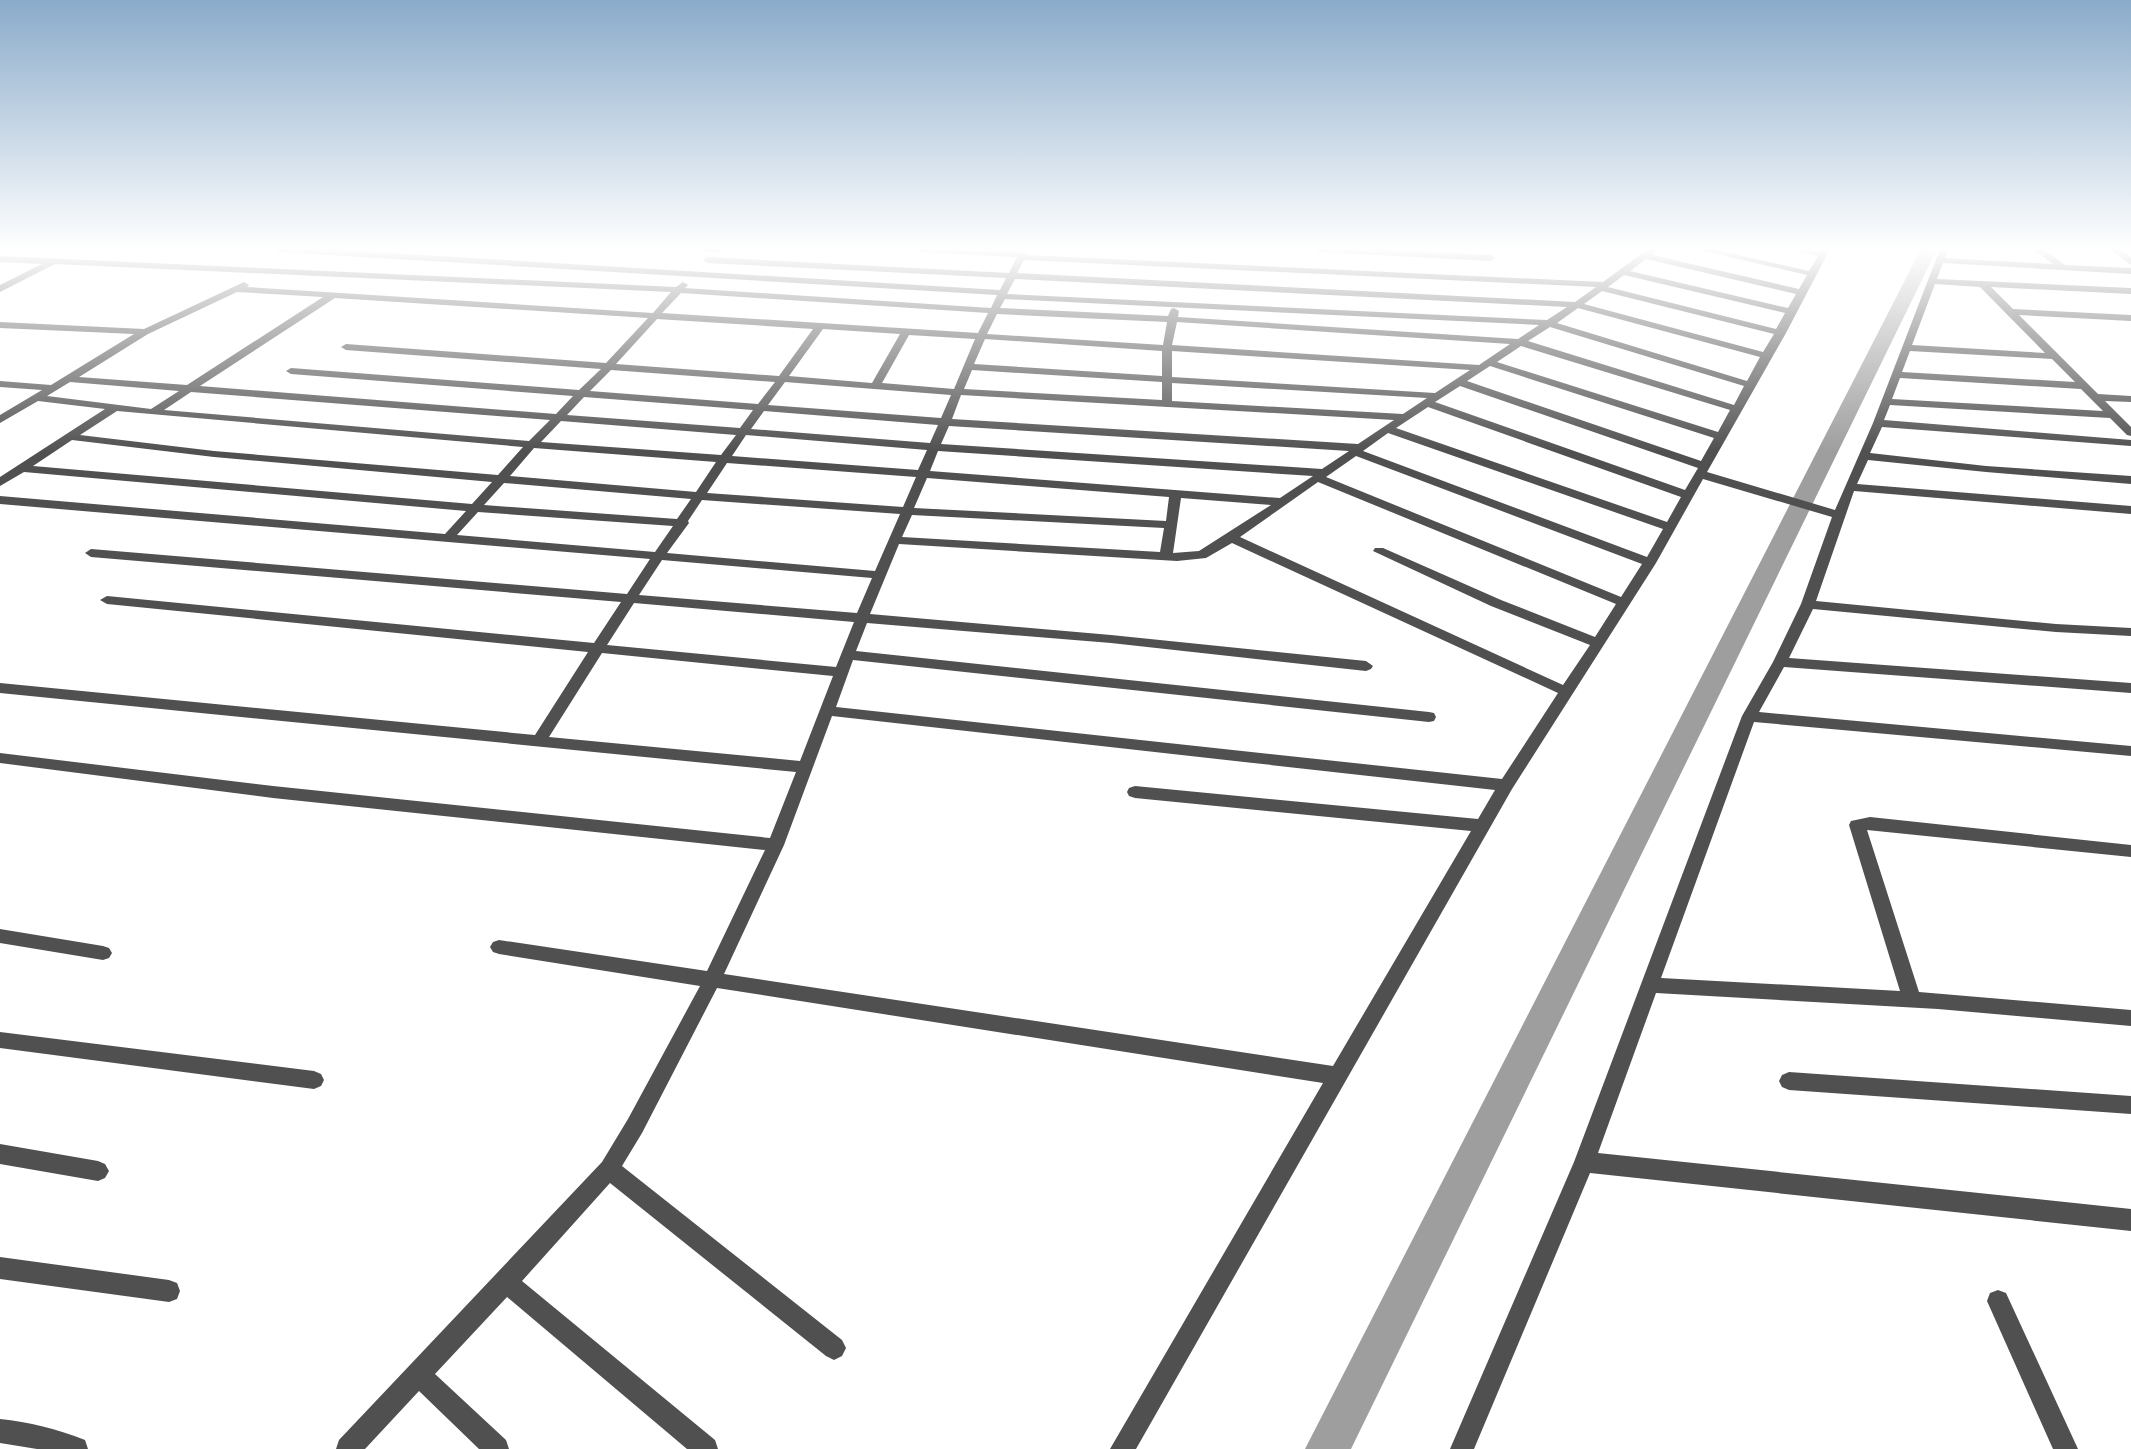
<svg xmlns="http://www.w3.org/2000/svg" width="2131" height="1449" font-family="'Archivo Narrow',sans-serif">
<rect width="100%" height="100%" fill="#fff"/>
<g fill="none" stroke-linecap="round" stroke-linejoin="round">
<path fill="#9e9e9e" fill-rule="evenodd" d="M1921 249H1937L1351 1449H1305Z"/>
<path fill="#505050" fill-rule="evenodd" d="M274 249H324L1000 290 1006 278 707 263 703 260 707 257 1009 273 1017 257 917 252 913 249 1023 252 1027 255 1603 282 1648 249H1658L1652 255 1799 289 1807 275 1695 249H1712L1809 271 1818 256 1793 249 1820 252 1822 249H1830L1786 333 1707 472 1835 510 1873 423 1940 249H1948L1945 258 2053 264 2033 249H2043L2065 265 2131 268V274L1943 263 1937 279 2131 288V294L1991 287 2013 309 2131 315V321L2019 315 2098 394 2131 396V402L2105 401 2131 427V436L2127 435 2110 418 1890 405 1884 420 2131 440V446L1882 427 1870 453 1986 466 2131 476V484L1986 472 1868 460 1857 484 2131 506V514L1854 491 1816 601 2056 624 2131 628V636L2056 632 1813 609 1789 658 2131 683V693L1784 667 1759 712 2131 746V756L1754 722 1661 978 1900 991 1849 825 1851 821 1870 817 2131 845V857L1867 830 1919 992 2131 1010V1026L1938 1009 1656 993 1598 1153 2131 1209V1231L1590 1173 1474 1449H1450L1574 1162 1742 716 1773 662 1801 604 1832 517 1703 479 1656 563 1512 789 1136 1449H1110L1323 1083 717 988 642 1133 622 1166 842 1340 846 1348 842 1356 834 1360 826 1356 610 1183 522 1281 715 1440 718 1449H687L507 1297 435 1374 506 1440 509 1449H479L419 1391 365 1449H336L339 1440 602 1162 628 1119 700 986 499 954 493 952 490 947 493 942 499 940 707 971 765 850 273 798 0 763V753L273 786 770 838 796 772 0 693V683L535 735 588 652 107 604 100 600 107 596 594 643 621 602 91 557 85 553 91 549 627 594 650 559 0 504V496L445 534 466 511 24 472 0 486V477L105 409 38 401 0 423V415L42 390 0 387V381L51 385 134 334 0 328V322L144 329 244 282 249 285 247 287 653 313 671 292 55 264 0 292V285L42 264 0 262V256L676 287 683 282 688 285 685 288 991 308 997 295 278 252ZM1646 259 1796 294 1788 308 1630 271ZM1024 260 1596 287 1575 302 1017 273ZM1624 275 1785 313 1776 329 1608 287ZM1015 279 1567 307 1547 320 1007 294ZM1935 284 1980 287 2045 353 1912 345ZM1602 291 1774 334 1763 352 1584 304ZM237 292 323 297 187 385 79 377 148 334ZM681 293 988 313 978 333 662 313ZM335 298 648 318 606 363 346 344 341 347 346 350 601 369 579 390 291 368 286 371 291 374 573 396 556 414 200 386ZM1005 299 1539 325 1518 339 1178 317 1179 311 1174 308 1171 309 1168 316 1000 308ZM1578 308 1760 357 1747 381 1557 323ZM997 314 1167 322 1163 345 987 334ZM657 319 813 329 779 376 616 364ZM1177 322 1510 344 1479 365 1172 345ZM1550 327 1744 386 1734 405 1528 341ZM823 329 900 334 872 383 789 376ZM909 335 975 339 954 389 882 383ZM985 339 1162 351V376L974 364ZM1521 346 1730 410 1718 432 1497 362ZM1172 351 1470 370 1435 393 1172 377ZM1910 351 2052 359 2075 382 1902 372ZM1490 366 1714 438 1701 461 1467 381ZM611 370 775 382 758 404 590 391ZM972 370 1162 382V400L964 389ZM1900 378 2081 389 2103 411 1892 399ZM70 382 179 391 151 409 47 396ZM785 382 951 395 941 418 768 405ZM1172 383 1427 398 1403 414 1172 401ZM1460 386 1698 468 1685 490 1435 402ZM191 392 550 420 529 441 164 410ZM961 395 1394 420 1358 444 952 419ZM584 397 753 410 740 428 567 415ZM1428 407 1681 497 1667 522 1396 428ZM117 411 523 447 498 475 214 451 80 435ZM764 411 938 425 930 443 751 429ZM561 421 736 435 721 455 541 442ZM949 426 1349 451 1322 469 941 444ZM1388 433 1663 529 1647 557 1363 451ZM746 435 927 450 918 470 732 456ZM72 440 214 457 492 482 472 504 33 466ZM534 448 716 462 696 492 510 476ZM938 451 1313 476 1280 498 930 471ZM1356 456 1642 564 1621 597 1326 477ZM727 463 916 477 903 507 707 493ZM927 478 1169 497 1166 521 914 508ZM1318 482 1616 604 1595 637 1501 600 1383 548H1375L1373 551 1491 606 1590 645 1563 685 1240 537ZM504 483 691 499 677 519 484 505ZM1181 498 1271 505 1199 551 1173 553ZM702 500 900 514 875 571 667 553 689 523 688 521ZM478 512 673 526 655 552 457 535ZM912 515 1164 528 1160 552 902 537ZM1232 543 1558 693 1502 779 836 707 853 660 1429 722 1434 721 1436 717 1434 713 1429 712 856 651 867 623 1111 643 1366 671 1371 669 1373 666 1366 661 1111 635 870 614 899 544 1177 561 1206 558ZM662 560 872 578 857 613 639 595ZM634 603 854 622 836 667 607 645ZM602 653 833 676 800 761 549 737ZM832 716 1495 790 1478 819 1135 786 1129 788 1127 792 1129 796 1135 798 1471 831 1333 1066 724 974 784 845Z
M691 249H721V250L717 253Z
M1314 249H1372L1491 255 1495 258 1491 261 1318 252Z
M2110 249H2120L2131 258V265Z
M0 929 103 946 109 948 112 953 109 958 103 960 0 943Z
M0 1032 314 1071 321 1074 324 1080 321 1086 314 1089 0 1048Z
M1789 1072 2131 1096V1114L1789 1090 1782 1087 1779 1081 1782 1075Z
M0 1144 98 1161 105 1164 109 1171 105 1178 98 1181 0 1164Z
M0 1257 169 1280 177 1283 180 1291 177 1299 169 1302 0 1279Z
M1998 1290 2006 1293 2078 1449H2053L1987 1301 1990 1293Z
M0 1419C29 1422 57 1429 85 1440L88 1449H37L0 1443Z"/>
</g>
<linearGradient id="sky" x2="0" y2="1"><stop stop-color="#8aabca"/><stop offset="0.55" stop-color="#fff"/><stop offset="1" stop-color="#fff" stop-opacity="0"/></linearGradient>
<rect width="2131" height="452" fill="url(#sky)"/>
</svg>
